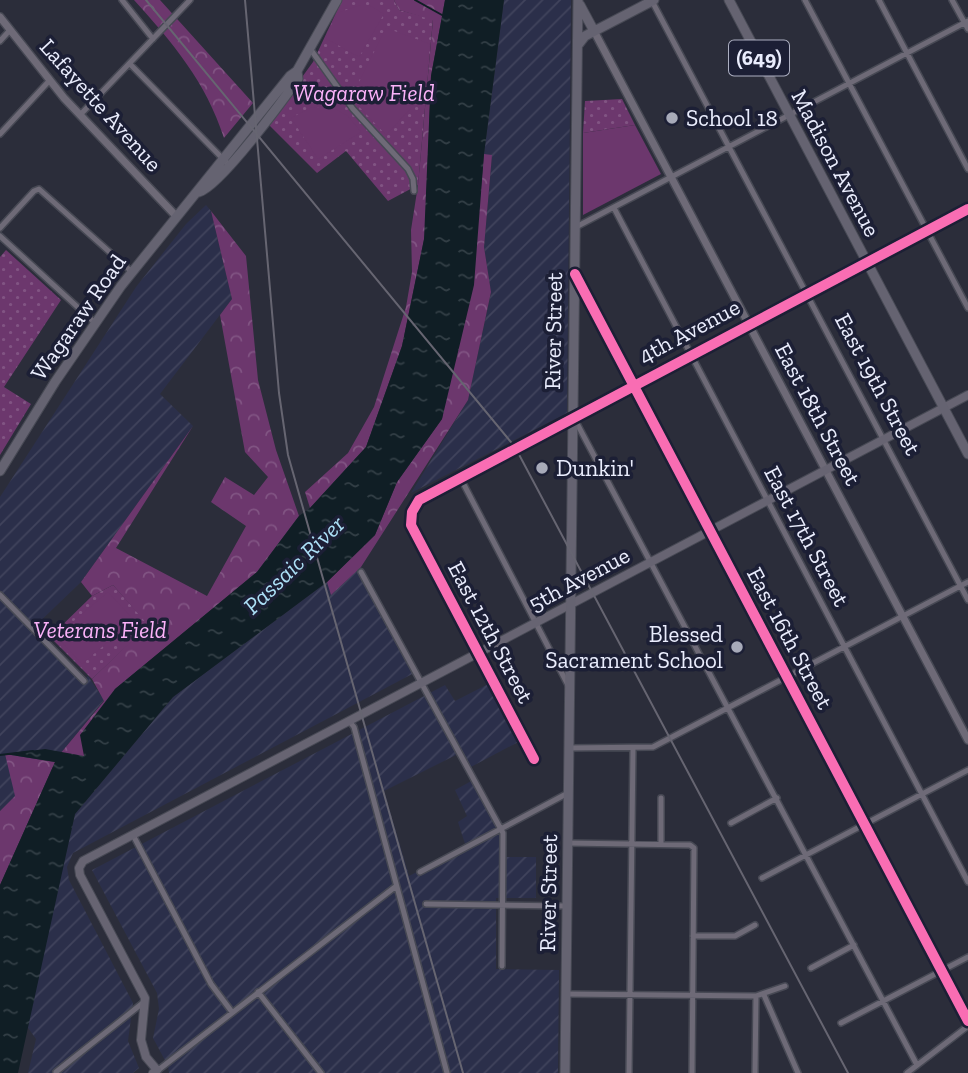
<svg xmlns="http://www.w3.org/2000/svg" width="968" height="1073" font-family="'Zilla Slab',serif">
<defs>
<pattern id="industrial-furrows" width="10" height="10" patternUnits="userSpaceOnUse" patternTransform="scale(1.75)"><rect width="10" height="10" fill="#2b2f4a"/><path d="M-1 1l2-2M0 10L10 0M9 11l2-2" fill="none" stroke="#40435c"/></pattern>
<pattern id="grass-dots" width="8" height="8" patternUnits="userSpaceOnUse" patternTransform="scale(1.75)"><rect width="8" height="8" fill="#6c376d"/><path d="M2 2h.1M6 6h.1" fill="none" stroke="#815483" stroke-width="1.8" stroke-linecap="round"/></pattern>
<pattern id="forest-crowns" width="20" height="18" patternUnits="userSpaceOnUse" patternTransform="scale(1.75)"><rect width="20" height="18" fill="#6c376d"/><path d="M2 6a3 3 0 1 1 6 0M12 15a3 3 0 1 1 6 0" fill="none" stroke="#815483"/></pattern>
<pattern id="water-ripples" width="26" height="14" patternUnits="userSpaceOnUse" patternTransform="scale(1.75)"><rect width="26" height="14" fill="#101e25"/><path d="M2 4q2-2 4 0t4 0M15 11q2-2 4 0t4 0" fill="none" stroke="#333f46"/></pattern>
</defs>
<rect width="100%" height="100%" fill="#2b2d3a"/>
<path fill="url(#industrial-furrows)" d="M504 0H571L567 413 411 493 468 400 491 293 484 247 492 156 484 154Z
M206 205 211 211 232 299 160 394 193 426 81 582 30 631 81 683 88 676 104 700 60 754 45 749 15 797 0 811V497L136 287 186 224Z
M361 567 416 672 73 853 67 867 69 880 133 1003 128 1041 139 1068 133 1073H28L36 1039 26 1025 75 814 173 697 327 582 332 594Z
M494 681 524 739 467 769 458 754 384 791 409 876 466 847 458 822 467 816 455 790 473 780 504 827V857H536V898H496V969L559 970 558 1073H169L168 1066 153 1038 159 1009 157 993 92 870 445 685 455 701Z"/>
<path fill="url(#grass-dots)" d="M342 0H394L399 10 433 19 418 185 388 201 346 151 317 173 268 124 313 62Z
M622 99 635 125 583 133 585 101Z
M6 250 61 300 4 387 31 404 0 455V257Z
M113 585 149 625 92 679 50 637 92 596Z"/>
<path fill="url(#forest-crowns)" d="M134 0H160L253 103 224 138C206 82 173 43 134 0Z
M394 0H445L431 76 425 235 402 346 366 447 310 508 305 492 348 453 374 407 406 307 412 272 411 230 418 185 433 20 399 10Z
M484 154 492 155 484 247 491 292 468 400 361 567 331 595 327 582 375 535 397 482 442 419 478 219Z
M211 211 246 256 258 380 276 450 299 516 257 572 115 689 84 757 60 754 104 701 92 679 148 625 113 585 92 596 81 582 193 426 116 548 207 596 246 526 211 502 225 477 254 495 268 477 245 452 220 315 232 299Z
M5 754 55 762 0 885V811L15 796Z"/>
<path fill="#6c376d" d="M361 5H369L384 14 359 57 325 38 337 13Z
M386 28 430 44 424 94 386 135 351 98Z
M330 106 348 116 361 132 318 159 291 118 310 108Z
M635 125 661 174 583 215V133Z
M108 592 134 620 82 664 56 636Z"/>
<path fill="url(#water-ripples)" d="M445 0H504L484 154 474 285 442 419 397 482 375 535 327 582 173 697 75 814 18 1073H0V885L55 762 5 754 45 749 84 756 80 735 115 689 257 572 299 516 310 508 366 447 402 346 424 239 431 76Z"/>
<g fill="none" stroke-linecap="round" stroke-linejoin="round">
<path stroke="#101e25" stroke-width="2" d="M415 0 442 15
M0 755 33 751"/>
<g stroke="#474954" stroke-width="8">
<path id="minor" d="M122 0 153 39
M805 0 968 308
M879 0 968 169
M952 0 968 29
M652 1 968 600
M0 41 10 30
M311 50 353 109 408 169 413 179 414 191
M130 64 229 165
M80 115 190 0
M0 134 50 80
M614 208 968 882
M576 227 968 21
M0 228 34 191 39 189 132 272
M0 236 95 323
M577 277 968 1021
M573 416 917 1065
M460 477 568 685
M361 572 503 833 502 966
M0 595 84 681
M349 721 354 727 447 1073
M569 748 653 747 968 582
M534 759 411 525 412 512 419 500 968 209
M731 823 777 798
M133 835 211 984 232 1012
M568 843 690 845 694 848 692 1073
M661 844V798
M420 872 568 793
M762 878 968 770
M426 904 567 906
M693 936H735L755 925
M811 968 854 945
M258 992 321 1073
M566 994 756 996 785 986
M764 995 798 1073
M841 1023 968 957
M157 1071 395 887
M56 1072 144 1002
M629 1073 633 749
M755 1073 756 996
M907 1073 968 1026"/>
</g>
<g stroke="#474954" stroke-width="10">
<path id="tertiary" d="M0 17 64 98 176 216
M594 31 968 740"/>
</g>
<g stroke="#474954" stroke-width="10">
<path id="secondary" d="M153 1073 157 1070 146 1057 141 1040 145 998 80 875 79 868 83 861 968 395"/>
</g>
<g stroke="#474954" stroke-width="11">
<path id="primary" d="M729 0 968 454
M580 5 594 31
M578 45 585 36 654 0
M199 192C220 186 283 100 298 79L297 71
M0 471 55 382 121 286 290 76 297 71 337 0
M565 1073 578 0"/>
</g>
<use href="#minor" stroke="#6e6a77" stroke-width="5"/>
<use href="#tertiary" stroke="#6e6a77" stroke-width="7"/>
<use href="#secondary" stroke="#676472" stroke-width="8"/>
<use href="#primary" stroke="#656371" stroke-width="9"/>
<path stroke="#666571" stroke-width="2" d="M146 0 515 447 848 1073
M245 0 279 393 288 455 463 1073"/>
<g stroke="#1c1f35" stroke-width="15">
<path id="cycleway" d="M575 274 968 1021
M534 759 411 525 412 512 419 500 968 209"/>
</g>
<use href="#cycleway" stroke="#f96db3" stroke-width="10"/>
</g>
<g fill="#a7aab9" stroke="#1c1f35" stroke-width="2.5">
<circle cx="672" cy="118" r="7"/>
<circle cx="542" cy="468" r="7"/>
<circle cx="737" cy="647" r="7"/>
</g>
<g text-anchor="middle" stroke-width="7" stroke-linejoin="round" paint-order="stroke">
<rect fill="#1c1f35" stroke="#acafc1" stroke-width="2" x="729" y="40.5" width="60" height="35" rx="5"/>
<g font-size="21" font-weight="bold" fill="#eaedfd">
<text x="759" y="65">(649)</text>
</g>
<g font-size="23" font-style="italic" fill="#fbb2f9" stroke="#1c1f35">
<text x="364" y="101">Wagaraw Field</text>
<text x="100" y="638">Veterans Field</text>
</g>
<g font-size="23" fill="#eaedfd" stroke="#1c1f35">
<text transform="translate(101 105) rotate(48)" y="8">Lafayette Avenue</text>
<text transform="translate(836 163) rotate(62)" y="8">Madison Avenue</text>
<text transform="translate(78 317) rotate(-55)" y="8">Wagaraw Road</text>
<text transform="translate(553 331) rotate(-89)" y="8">River Street</text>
<text transform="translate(689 331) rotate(-28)" y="8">4th Avenue</text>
<text transform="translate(878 384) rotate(62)" y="8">East 19th Street</text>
<text transform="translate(818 414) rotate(62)" y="8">East 18th Street</text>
<text transform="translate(807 536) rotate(62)" y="8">East 17th Street</text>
<text transform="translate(579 579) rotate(-28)" y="8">5th Avenue</text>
<text transform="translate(491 632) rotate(62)" y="8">East 12th Street</text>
<text transform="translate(790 638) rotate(62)" y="8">East 16th Street</text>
<text transform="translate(548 893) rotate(-89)" y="8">River Street</text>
</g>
<g font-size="23" fill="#eaedfd" stroke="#1c1f35" text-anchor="start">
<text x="686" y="126">School 18</text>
<text x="556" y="476">Dunkin'</text>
<text x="723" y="642" text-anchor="end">Blessed<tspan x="723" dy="26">Sacrament School</tspan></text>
</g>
<g font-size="24" font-style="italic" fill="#acdff6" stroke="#1c1f35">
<text transform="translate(294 565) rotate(-44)" y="8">Passaic River</text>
</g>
</g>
</svg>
